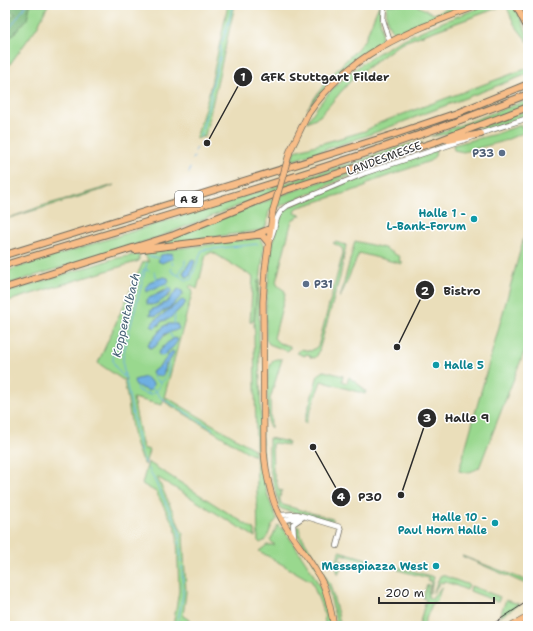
<svg xmlns="http://www.w3.org/2000/svg" width="533" height="631" font-family="'Shantell Sans',sans-serif">
<rect width="100%" height="100%" fill="#fff"/>
<filter id="ink" filterUnits="userSpaceOnUse"><feTurbulence type="fractalNoise" baseFrequency=".025" numOctaves="2"/><feDisplacementMap in="SourceGraphic" scale="8" xChannelSelector="R" yChannelSelector="G"/><feConvolveMatrix kernelMatrix="1 2 1 2 8 2 1 2 1" color-interpolation-filters="sRGB"/></filter>
<filter id="wash" filterUnits="userSpaceOnUse"><feTurbulence type="fractalNoise" baseFrequency=".012" numOctaves="4" result="noise"/><feDisplacementMap in="SourceGraphic" scale="16" xChannelSelector="R" yChannelSelector="G"/><feGaussianBlur stdDeviation="0.9" result="paint"/><feColorMatrix in="noise" values="0 0 0 0 0 0 0 0 0 0 0 0 0 0 0 0 0 1.4 0 .05"/><feComposite in="paint" operator="in"/></filter>
<g filter="url(#wash)">
<rect width="100%" height="100%" fill="#eadeba"/>
<path fill="#99d88e" stroke="#62825c" fill-rule="evenodd" d="M5 5H13L7 9 17 14 5 26Z
M30 5H48L37 27 5 71V40L6 38 12 36 27 19Z
M228 5H235L205 136 196 139 209 93Z
M379 5H381C377 16 384 32 381 39 379 46 363 52 357 57 338 72 323 90 307 109L327 80 358 48 365 39Z
M387 5H416L434 14 455 5H473L399 33C386 31 386 16 387 5Z
M487 5H515C519 17 528 30 528 42L514 24 506 5 401 43 353 78 320 116 307 122C350 54 416 32 487 5Z
M528 68V74L366 136 291 161 295 151 365 131 379 123Z
M528 100V104C503 114 456 136 431 136Z
M528 110V114L490 129 458 136Z
M518 126H521L523 130 528 129V131L501 142 463 152 454 150 453 145 496 134Z
M419 143H423L284 188 156 238 5 285V272L13 269 410 144Z
M436 150 435 156 430 161 368 183 365 187 296 208 294 213 301 215 292 220 276 282 278 286 285 291V295L274 338 279 343 290 346V349L287 351 269 344 266 339V303L271 255 277 220 284 209 367 174Z
M368 168 269 211 266 226 262 230 151 246C223 219 293 187 368 168Z
M114 185 105 189 9 218 42 206Z
M527 226 528 342 479 468C472 471 469 474 459 471Z
M258 238 261 240 264 247 259 290V355L263 475 268 497 277 519 272 525 266 540 260 543 258 541 254 335 255 334 254 325 258 280 254 319 251 323 250 322 253 277 212 252 206 255 197 289 191 285 189 287 193 290 162 405 133 398 143 448 149 450 145 465C130 443 131 407 124 382L127 379 123 380 98 363 143 262 146 261 149 262 144 253ZM166 289 170 294 169 296 150 305 151 297ZM178 289 183 292 172 306 156 316 151 310 167 302ZM185 304 171 317 161 322 158 326 154 321 176 305ZM169 324V332C162 336 159 344 152 348L148 345 164 326ZM174 338V346L163 356 162 348ZM172 352 171 359 166 364 165 372H152L161 365Z
M355 241 384 248 400 257 399 261 403 262 402 264 359 253 340 298Z
M335 242 346 245 340 277 318 354 315 358 310 357V355L306 354 305 356 297 353 301 349 311 351 318 346 343 253 342 248 333 243Z
M139 254V261L5 302V293L113 259Z
M277 359H282L270 399 271 428 268 424C268 408 264 372 273 360Z
M324 371 343 376 342 381 347 383 349 377 363 388V391H366L365 394 321 381 306 423H304L318 375Z
M166 397 254 449V456L165 402Z
M269 438 289 442 288 445 274 443 272 444 273 470 279 491 282 490C280 496 278 501 283 505L333 519V521C324 519 284 511 280 508L269 466Z
M148 462 255 530V537L157 477 183 534 186 592 183 616 199 626H173L179 591 177 537 175 527 156 492 142 484Z
M278 525 281 529 283 528C304 561 326 585 331 626H325L324 613 311 580H309L259 551 267 545H275L270 541Z
M296 527H299L300 533 330 584 341 626H337L328 586 297 534 295 528Z
M339 551 367 559V562L341 554 339 560 343 561 338 575 336 565Z
M462 556 528 581V585Z
M399 567 434 577 430 593 431 581H428V578L398 570Z
M442 575 469 585 467 590 444 581 443 583 440 582 433 593 440 576Z
M427 584 429 585 428 597 432 599 442 586 436 603 433 602 423 626H419L426 599 423 598Z
M471 586 500 597 498 602 470 591Z
M506 600 519 604 499 618Z"/>
<path fill="#7ab879" stroke="#527252" d="M13 5H30L27 19 12 36 7 38 5 40V26L10 18 16 14 7 9Z"/>
<path fill="#6eafe2" stroke="#4c6d86" d="M172 253 173 258 162 263 158 261 161 255Z
M192 259 195 261 190 276 186 277 183 273Z
M164 277 168 278 169 282 146 292 145 288 151 281Z
M171 288 172 291C167 297 155 308 147 304V299Z
M178 289 182 291 183 294 172 306 156 316 150 315 151 310 167 302Z
M182 300 185 301V304L169 319 162 321 155 328 151 326 154 321Z
M169 324H177L179 329 165 334 155 347 149 348 148 345 164 326Z
M175 338 178 340 174 346 163 356 159 355 158 353 167 343Z
M172 351 174 352 171 359 166 364 163 376 153 375 152 372 161 365Z
M145 377 153 383V386L149 391 135 385 134 380Z"/>
<g fill="none" stroke-linecap="round" stroke-linejoin="round">
<path stroke="#6eafe2" stroke-width="1" d="M5 35 26 5
M222 42C226 31 231 17 232 5
M200 137 211 97V90L220 57 221 45
M195 151 197 148
M193 159 194 157
M189 173 190 168
M149 256 158 258
M170 258 173 265
M172 268 171 270 172 272 187 280 191 279 202 250 258 244
M145 269 149 271
M154 272 157 278
M179 274 185 264V260
M166 283 168 289
M174 324 175 314
M169 332 173 339
M155 375 153 377 157 381
M159 376 157 381 160 382
M125 378C120 373 114 367 113 360 112 352 138 277 144 269
M137 387V390C150 396 156 397 161 382 168 379 169 369 168 362
M150 388 156 391 160 397 213 429
M141 391 142 388
M148 394 149 391
M146 464 140 450 123 366V355L147 263
M148 467 179 530 181 562
M177 626 183 595 182 566"/>
</g>
</g>
<g filter="url(#ink)">
<g fill="none" stroke-linecap="round" stroke-linejoin="round">
<g stroke="#6e6a5d" stroke-width="6">
<path id="minor" d="M384 5 383 20 390 42
M479 134 528 118
M269 241C277 229 273 215 287 206L365 173 473 137
M280 515 297 514 340 527 341 531 337 546
M282 520 299 518
M294 537 293 524 303 517"/>
</g>
<g stroke="#6e6a5d" stroke-width="7">
<path id="major" d="M308 114C352 50 410 31 480 5
M273 210 265 270 263 302 264 451C266 476 271 503 285 525 297 545 313 562 323 584 329 598 331 612 334 626
M512 626 528 617
M525 626 528 624"/>
</g>
<g stroke="#6e6a5d" stroke-width="8">
<path id="highway" d="M516 5 528 29
M448 140 481 134
M257 234 270 229
M135 250 256 235H262L268 242
M5 255 395 134 457 113 528 84
M5 265C180 211 358 162 528 94
M5 288 174 235 283 191 438 141 528 107"/>
</g>
<use href="#minor" stroke="#fff" stroke-width="4.5"/>
<use href="#major" stroke="#f7bd88" stroke-width="5.5"/>
<use href="#highway" stroke="#f7bd88" stroke-width="6"/>
<path stroke="#2b2b2b" stroke-width="1" d="M490 626 528 601"/>
<g stroke="#6e6a5d" stroke-width="7" stroke-linecap="butt">
<path id="major-bridge" d="M273 210 290 151 308 114"/>
</g>
<use href="#major-bridge" stroke="#f7bd88" stroke-width="5.5"/>
</g>
</g>
<g fill="#5c6f8a" stroke="#fff" stroke-width="1.5">
<circle cx="502" cy="153" r="4"/>
<circle cx="306" cy="284" r="4"/>
</g>
<g fill="#0f9aa8" stroke="#fff" stroke-width="1.5">
<circle cx="474" cy="219" r="4"/>
<circle cx="436" cy="365" r="4"/>
<circle cx="495" cy="523" r="4"/>
<circle cx="436" cy="566" r="4"/>
</g>
<g text-anchor="middle" stroke-width="3" stroke-linejoin="round" paint-order="stroke">
<rect fill="#fff" stroke="#6b6b6b" stroke-width="1" x="175" y="191" width="28" height="16" rx="3"/>
<g font-size="10" font-weight="bold" fill="#2b2b2b">
<text x="189" y="203">A 8</text>
</g>
<g font-size="11" font-weight="bold" fill="#4e5e75" stroke="#fff" text-anchor="end">
<text x="494" y="157">P33</text>
<text x="314" y="288" text-anchor="start">P31</text>
</g>
<g font-size="11" fill="#2b2b2b" stroke="#fff">
<text transform="translate(384 158) rotate(-20)" y="4">LANDESMESSE</text>
</g>
<g font-size="11" font-weight="bold" fill="#0d838f" stroke="#fff" text-anchor="end">
<text x="466" y="217">Halle 1 -<tspan x="466" dy="13">L-Bank-Forum</tspan></text>
<text x="444" y="369" text-anchor="start">Halle 5</text>
<text x="487" y="521">Halle 10 -<tspan x="487" dy="13">Paul Horn Halle</tspan></text>
<text x="428" y="570">Messepiazza West</text>
</g>
<g font-size="12" font-style="italic" fill="#466074" stroke="#fff">
<text transform="translate(126 315) rotate(-77)" y="4">Koppentalbach</text>
</g>
</g>
<path fill="none" stroke="#2b2b2b" stroke-width="1.5" d="M207 143L243 77M397 347L425 290M401 495L427 418M313 447L341 497"/>
<g fill="#2b2b2b" stroke="#fff" stroke-width="1.5">
<circle cx="207" cy="143" r="4"/>
<circle cx="397" cy="347" r="4"/>
<circle cx="401" cy="495" r="4"/>
<circle cx="313" cy="447" r="4"/>
<circle cx="243" cy="77" r="10"/>
<circle cx="425" cy="290" r="10"/>
<circle cx="427" cy="418" r="10"/>
<circle cx="341" cy="497" r="10"/>
</g>
<g font-size="12" text-anchor="middle" font-weight="bold" fill="#fff">
<text x="243" y="81">1</text>
<text x="425" y="295">2</text>
<text x="427" y="422">3</text>
<text x="341" y="501">4</text>
</g>
<g font-size="12" text-anchor="middle" font-weight="bold" fill="#2b2b2b" stroke="#fff" stroke-width="3" stroke-linejoin="round" paint-order="stroke">
<text x="325" y="81">GFK Stuttgart Filder</text>
<text x="462" y="295">Bistro</text>
<text x="467" y="422">Halle 9</text>
<text x="370" y="501">P30</text>
</g>
<rect width="533" height="631" fill="none" stroke="#fff" stroke-width="20"/>
<path d="M379 597v6h115v-6" fill="none" stroke="#2b2b2b" stroke-width="2"/>
<text x="385" y="597" font-size="12" fill="#2b2b2b" stroke="#ffffff" stroke-width="3" paint-order="stroke">200 m</text>
</svg>
